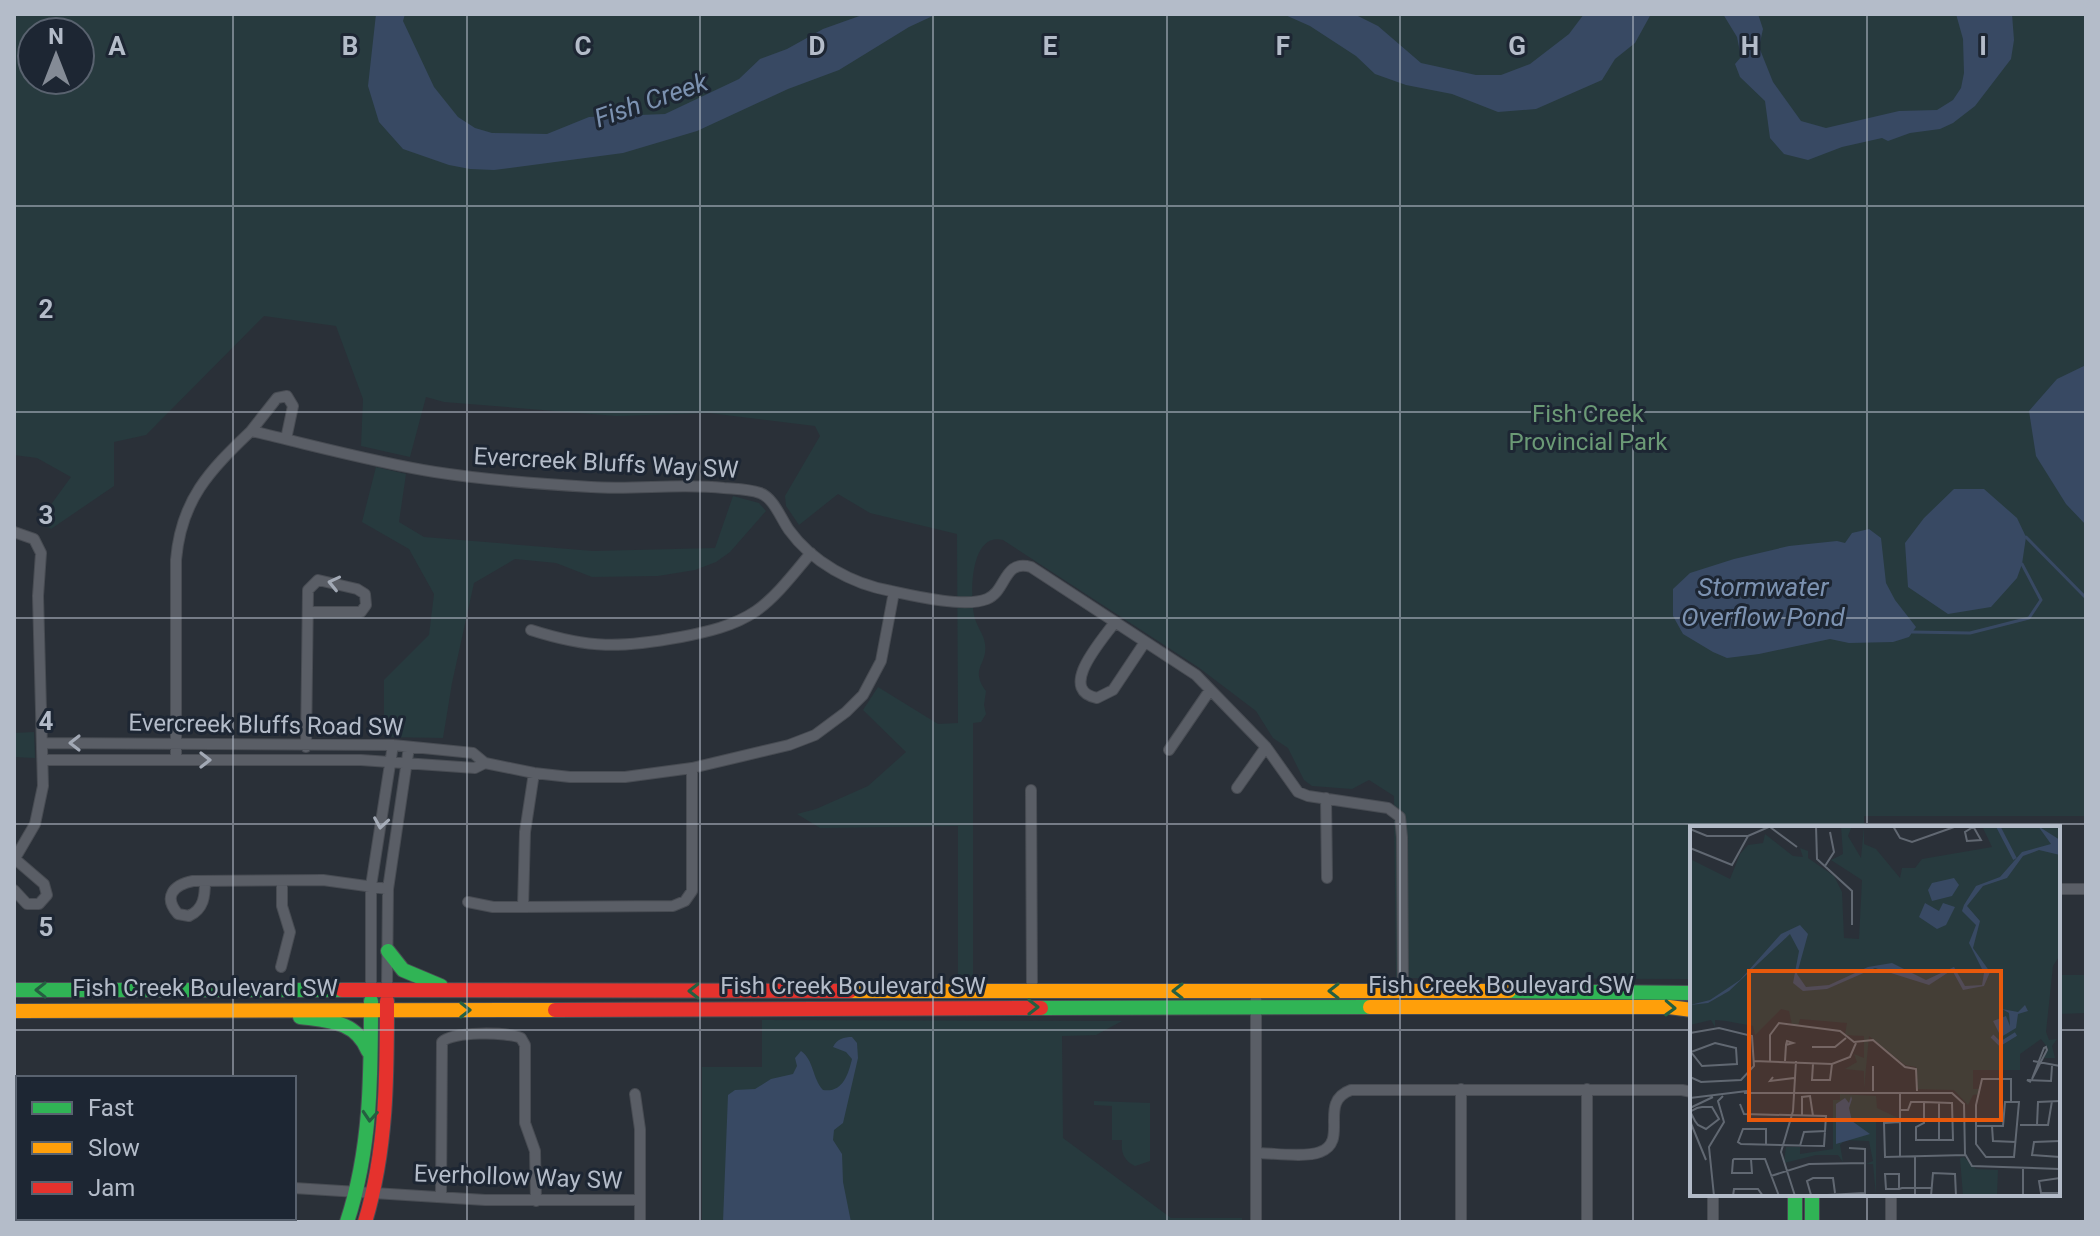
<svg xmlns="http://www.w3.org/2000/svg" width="2100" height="1236" font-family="Roboto,sans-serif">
<rect width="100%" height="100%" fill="#2a3038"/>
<path fill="#273a3e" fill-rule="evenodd" d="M14 14H2086V816H1864V828H1692V979L1396 978 1394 796 1369 780 1352 789 1312 786 1304 780 1288 748 1273 738 1256 711 1198 667 1003 540C970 532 970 593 974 615 976 626 984 634 985 644 988 665 969 668 986 691L984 705 986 714 981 722 973 723V979H958V826L820 828 797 814 816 809 868 786 906 752 863 710 878 687 938 724 958 723 957 534 870 513 838 494 799 525 786 506 785 496 820 436 815 426 709 413 616 416 444 402 426 397 410 457 361 446 363 399 336 326 264 316 146 435 114 442V486L51 529 39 521 71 477 37 458 14 455ZM32 32H80V80H32Z
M376 467 406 474 399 522 424 537 593 551 715 548 733 496 759 503 766 511 730 552 716 562 695 570 658 576 592 577 556 563 515 559 474 583 452 683 443 738 384 737V680L429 635 434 594 409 549 362 522Z
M34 732 35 758 14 757V733Z
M2058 975H2086V1013L2058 1014Z
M762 1020 1122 1021 1096 1035 1062 1036 1063 1138 1171 1218H1242V1222H702V1067H762Z
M1094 1101 1150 1103V1161L1135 1166C1123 1160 1121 1152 1122 1140H1112V1106L1094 1105Z"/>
<path fill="#384963" d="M376 14H405L403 21 434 87 458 117 475 128 492 133 547 134 589 117 665 114 739 79 760 59 787 49 823 29 865 14H937L909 27 839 70 788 89 697 131 623 153 494 170 470 169 449 165 403 149 379 122 368 86Z
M1283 14H1354L1378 26 1421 63 1476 75H1501L1530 64 1569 34 1584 14H1651L1635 43 1615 59 1602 80 1536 109 1498 112 1452 94 1406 85 1375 74 1356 56 1310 26Z
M1723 14H1758L1763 29 1759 47 1773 82 1801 121 1826 128 1899 111 1937 110 1953 100 1961 88 1964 73 1963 39 1956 14H2012L2014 40 2011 59 1975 106 1953 123 1940 129 1910 133 1888 141 1882 138 1842 147 1808 160 1784 154 1770 138 1765 101 1740 77 1735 64 1741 57 1737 37Z
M2086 365V525L2066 504 2036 456 2029 411 2057 379Z
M1954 489H1984L2017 518 2026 537 2022 564 2017 578 1991 607 1948 614 1908 587 1905 543 1924 518Z
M1869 529 1881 538 1886 583 1895 600 1916 627 1909 637 1893 642 1849 643 1830 639 1759 654 1727 658 1713 652 1683 634 1673 616V589L1690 573 1734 559 1789 546 1837 541 1845 543 1852 533Z
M852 1037 857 1043 858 1058 843 1123 834 1130 833 1140 842 1154 843 1182 851 1222H723L728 1095 735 1090 755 1089 771 1079 793 1074 797 1066 795 1058 801 1051C814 1060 812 1078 823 1090 842 1093 848 1076 852 1059L846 1052 833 1047C837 1039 844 1037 852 1037Z"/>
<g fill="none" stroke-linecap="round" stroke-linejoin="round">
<path stroke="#384963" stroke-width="3" d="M2026 537 2086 598
M1912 632 1970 633 2029 618 2041 600 2022 564"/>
<g stroke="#484c53" stroke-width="12">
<path id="street" d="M251 431 277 398 287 396 293 406 286 439
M14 532 34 539 41 553 38 596 43 786 35 824 14 860
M1115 622C1103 639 1056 690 1097 698L1113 690 1145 642
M531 630C590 649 621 648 681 637 707 632 734 626 756 611 777 596 794 573 811 553
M42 743 393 745 473 753 485 763 534 773 570 777H625L692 768 789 745 815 735 846 712 863 695 881 661 894 592
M306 747 308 590 318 580 357 589 365 594 366 605 361 612H308
M1169 750 1210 690
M43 760H361L475 768 485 763
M176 760V560C181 500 209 471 251 431 312 445 373 462 435 472 486 480 539 484 591 487 636 490 680 483 724 488 736 489 749 489 760 493 774 498 781 519 789 530 812 562 852 584 891 591 914 596 965 608 987 599 1007 591 1003 559 1031 567L1196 675 1266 747 1298 792 1308 796 1388 808 1400 817 1402 837 1403 991
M534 773 525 832 523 907 673 906 685 901 692 891V768
M1237 788 1266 747
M1031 790 1032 990
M1326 798 1327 878
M205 881C205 896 204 909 189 916L178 914C163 897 173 885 193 881L323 880 388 889
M2058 889H2086
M14 890 27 904H39L47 895 44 884 15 859
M468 902 493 907H523
M281 967 290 932 282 906V881
M371 989V886L393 745
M387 989 388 889 409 747
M1256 991V1222
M1461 1089V1222
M1587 1089V1222
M635 1094 640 1129V1200
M1256 1153C1273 1153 1305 1158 1320 1152 1350 1141 1317 1102 1351 1090H1682L1692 1092
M14 1187H18
M294 1188 485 1200H640V1222
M1713 1194V1222
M1891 1194V1222
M441 1197 442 1042C452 1031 507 1032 521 1038L525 1045V1123L535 1151 536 1201"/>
</g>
<g stroke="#484c53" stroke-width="16">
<path id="fast" d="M388 951 403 970 441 986
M14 990H342
M1509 991 1692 993
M1041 1008 1370 1007
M300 1017C329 1021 356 1021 368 1051
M1795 1194V1222
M1812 1194V1222
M347 1222C371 1149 371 1077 371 1001"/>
</g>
<g stroke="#484c53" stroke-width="16">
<path id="slow" d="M850 991H1509
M1370 1007H1669L1692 1010
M14 1011 555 1010"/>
</g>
<g stroke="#484c53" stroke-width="16">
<path id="jam" d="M342 990 850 991
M555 1010 1041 1008
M365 1222C387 1149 387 1076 387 1001"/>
</g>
<use href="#street" stroke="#5a5e66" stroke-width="10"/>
<use href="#fast" stroke="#30b455" stroke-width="14"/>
<use href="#slow" stroke="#ff9f0a" stroke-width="14"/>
<use href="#jam" stroke="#e5322d" stroke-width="14"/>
</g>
<defs><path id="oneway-chevron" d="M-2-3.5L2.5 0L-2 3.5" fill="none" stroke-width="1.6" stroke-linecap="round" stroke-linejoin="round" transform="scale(2)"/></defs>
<g stroke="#a2a9b5">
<use href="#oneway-chevron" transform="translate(334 583) rotate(-167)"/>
<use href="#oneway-chevron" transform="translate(75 743) rotate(180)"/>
<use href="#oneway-chevron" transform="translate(205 760)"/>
<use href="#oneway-chevron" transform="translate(381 823) rotate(99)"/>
</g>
<g stroke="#255f41">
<use href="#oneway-chevron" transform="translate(41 990) rotate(180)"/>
<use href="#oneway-chevron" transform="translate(694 991) rotate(-180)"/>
<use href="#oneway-chevron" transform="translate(1178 991) rotate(-180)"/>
<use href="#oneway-chevron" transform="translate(1334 991) rotate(180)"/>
<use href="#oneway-chevron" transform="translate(1033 1007)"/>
<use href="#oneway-chevron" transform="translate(1670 1008) rotate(2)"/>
<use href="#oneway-chevron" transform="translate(465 1010)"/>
<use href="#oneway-chevron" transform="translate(370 1116) rotate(94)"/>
</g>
<path fill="none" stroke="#b4bcc9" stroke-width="2" stroke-opacity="0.55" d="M233 14V1078M467 14V1222M700 14V1222M933 14V1222M1167 14V1222M1400 14V1222M1633 14V1222M1867 14V828M14 206H2086M14 412H2086M14 618H2086M14 824H2086M14 1030H1692M2058 1030H2086M1867 1194V1222M233 1218V1222"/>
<g text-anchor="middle" stroke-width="6" stroke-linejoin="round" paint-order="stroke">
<g font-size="24" fill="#6b9a76" stroke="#1d2633">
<text x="1588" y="422">Fish Creek<tspan x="1588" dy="28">Provincial Park</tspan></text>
</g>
<g font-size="24" fill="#b4bcc9" stroke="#1d2633">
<text transform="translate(606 463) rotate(3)" y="8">Evercreek Bluffs Way SW</text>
<text transform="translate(266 725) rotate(1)" y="8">Evercreek Bluffs Road SW</text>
<text x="1501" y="993">Fish Creek Boulevard SW</text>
<text x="853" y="994">Fish Creek Boulevard SW</text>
<text x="205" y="996">Fish Creek Boulevard SW</text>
<text transform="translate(518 1177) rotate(2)" y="8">Everhollow Way SW</text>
</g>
<g font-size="26" font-style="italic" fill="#7c92b1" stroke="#1d2633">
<text transform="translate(651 100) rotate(-19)" y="9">Fish Creek</text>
<text x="1763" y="596">Stormwater<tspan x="1763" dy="30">Overflow Pond</tspan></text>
</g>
</g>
<g transform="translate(1690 826)">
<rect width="370" height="370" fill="#2a3038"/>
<path d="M151 0H162L158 10 171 32 174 0V18L186 23 210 52 212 42H225L232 33 302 21 292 0H370V129L363 140 356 206 359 214 367 213 362 220 365 232H354L358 222 351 213 330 228V244H283V263H290V268L283 269 278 279 264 264 227 263 226 241 215 239 179 210 174 263V245L155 243 167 236 164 228 174 232V210L155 209 157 197 110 193 108 200 102 199 99 185 91 183 65 209 63 200 36 195 25 194V201L21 194 0 199V33L40 53 50 28 58 19 73 17 75 8 103 30 113 31 110 22 118 25V32L144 50 152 66 154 112 169 113 172 54 141 34 153 28ZM150 268 186 270 187 282 208 292 186 295V370L183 338H176L183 335 179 315 155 314 150 319 153 336 148 329H126L94 337 96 321H110V328L143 323V274H150ZM274 331 286 343 308 344 307 369 273 370 270 332Z" fill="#273a3e"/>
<path d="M348 0 370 14V29L349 24 333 30 317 52 293 60 277 80 290 95 283 122 300 146 294 160 273 164 262 144 239 159 185 142 137 163 113 165 103 157 109 125 100 108 39 165 18 177 0 179 20 174 50 154 91 108 110 99 118 108 107 148 116 161 139 159 178 141 202 137 236 154 264 141 275 160 292 159 294 147 279 117 286 99 272 85 274 79 286 60 310 51 332 26 361 18ZM264 52 269 59 262 70 242 75 238 64 242 57ZM235 77 249 85 253 77 265 81 256 99 247 103 229 91ZM335 179 338 185 328 188 326 202 311 211 303 195 316 190 320 200 319 187 312 183 328 186ZM161 270 162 273 159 282 162 295 180 308 146 318V278L155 272 159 277Z" fill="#384963"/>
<path fill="none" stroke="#384963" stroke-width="4" d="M308 0 325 33M302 210 310 218 326 208"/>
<path fill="none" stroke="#616872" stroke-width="2" d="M126 0 127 33 162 65V99M203 0 210 12 222 16 267 0M283 0 291 14 277 15 275 6 283 1M80 1 107 21M0 3 17 10H58L81 0M0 22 42 39 58 10M135 40 144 26 140 6M0 207 29 202 62 210 64 240 51 254 11 256 0 251M25 217 46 222 47 238 12 240 1 226ZM122 221H145L156 212M356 221 357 224 342 253 354 222ZM64 235 142 238 160 231 166 217M95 235 96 219 103 217 97 215 96 219M343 235 370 240M80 237V209L89 197 150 205 164 216 183 214 215 241 226 243 227 265M123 238 122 254H140L142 238M183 240V265M83 251 80 255 104 252M341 256 337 254 361 255 362 240M210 266V331M54 267H262L274 278 275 328 282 340 370 343M0 272 57 265M249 276V314M50 278 54 288 136 290 134 320 51 318 48 316 53 303H76V318M0 282 23 271M210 284H218L221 276H234L261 277H262L263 314H226V301L234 297V276M0 286 1 287 5 295 8 299 16 303 29 293 22 281H12L7 282 3 284 0 286M112 289V271L120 270 123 290M0 295 16 334M210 296 194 297 195 331 276 329M330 299H358L362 275M347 299 348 276 370 275M286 300H313L315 276H329L324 331H296L286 318V279L292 253H321V275M302 300 303 315 326 316M370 315 344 316 342 329 370 331M110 320 114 306 136 305M159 322 175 323V370M225 331V370M61 333 62 347H42L43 334 44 333H75L89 370M81 350 119 338 175 337M370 352 349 355 351 367H370M209 363V348H195L196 363H209L212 362H241M121 369 117 355 123 352H143L145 367M24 370 19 321 34 296 28 275 33 270M43 370 44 363H68L73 370M105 370 91 326 103 285 106 235M118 370 175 367M241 370 243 347 265 348 266 370M333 370V342"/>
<path fill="#e8590c" fill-opacity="0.15" stroke="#e8590c" stroke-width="4" d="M59 145H311V294H59Z"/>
<rect width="370" height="370" fill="none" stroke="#b4bcc9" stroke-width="4"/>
</g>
<g font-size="26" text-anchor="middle" font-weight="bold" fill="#b4bcc9" stroke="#1d2633" stroke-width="6" stroke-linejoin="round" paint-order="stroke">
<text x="117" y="55">A</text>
<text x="350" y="55">B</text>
<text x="583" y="55">C</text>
<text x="817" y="55">D</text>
<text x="1050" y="55">E</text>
<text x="1283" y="55">F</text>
<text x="1517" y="55">G</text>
<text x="1750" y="55">H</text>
<text x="1983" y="55">I</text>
<text x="46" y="318">2</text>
<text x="46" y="524">3</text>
<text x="46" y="730">4</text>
<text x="46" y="936">5</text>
</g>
<rect width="2100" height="1236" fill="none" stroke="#b4bcc9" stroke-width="32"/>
<rect x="16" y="1076" width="280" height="144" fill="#1d2633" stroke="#59626f" stroke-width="2"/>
<rect x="32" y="1102" width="40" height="12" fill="#30b455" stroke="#59626f" stroke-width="2"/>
<text x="88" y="1116" font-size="24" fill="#b4bcc9">Fast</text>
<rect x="32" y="1142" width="40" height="12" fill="#ff9f0a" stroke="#59626f" stroke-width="2"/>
<text x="88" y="1156" font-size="24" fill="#b4bcc9">Slow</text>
<rect x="32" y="1182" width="40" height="12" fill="#e5322d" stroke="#59626f" stroke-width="2"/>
<text x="88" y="1196" font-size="24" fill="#b4bcc9">Jam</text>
<g transform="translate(56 56)"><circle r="38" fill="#1d2633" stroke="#59626f" stroke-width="2"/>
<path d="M0-6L14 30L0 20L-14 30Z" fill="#848b96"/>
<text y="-12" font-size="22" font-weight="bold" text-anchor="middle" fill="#b4bcc9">N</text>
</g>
</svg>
